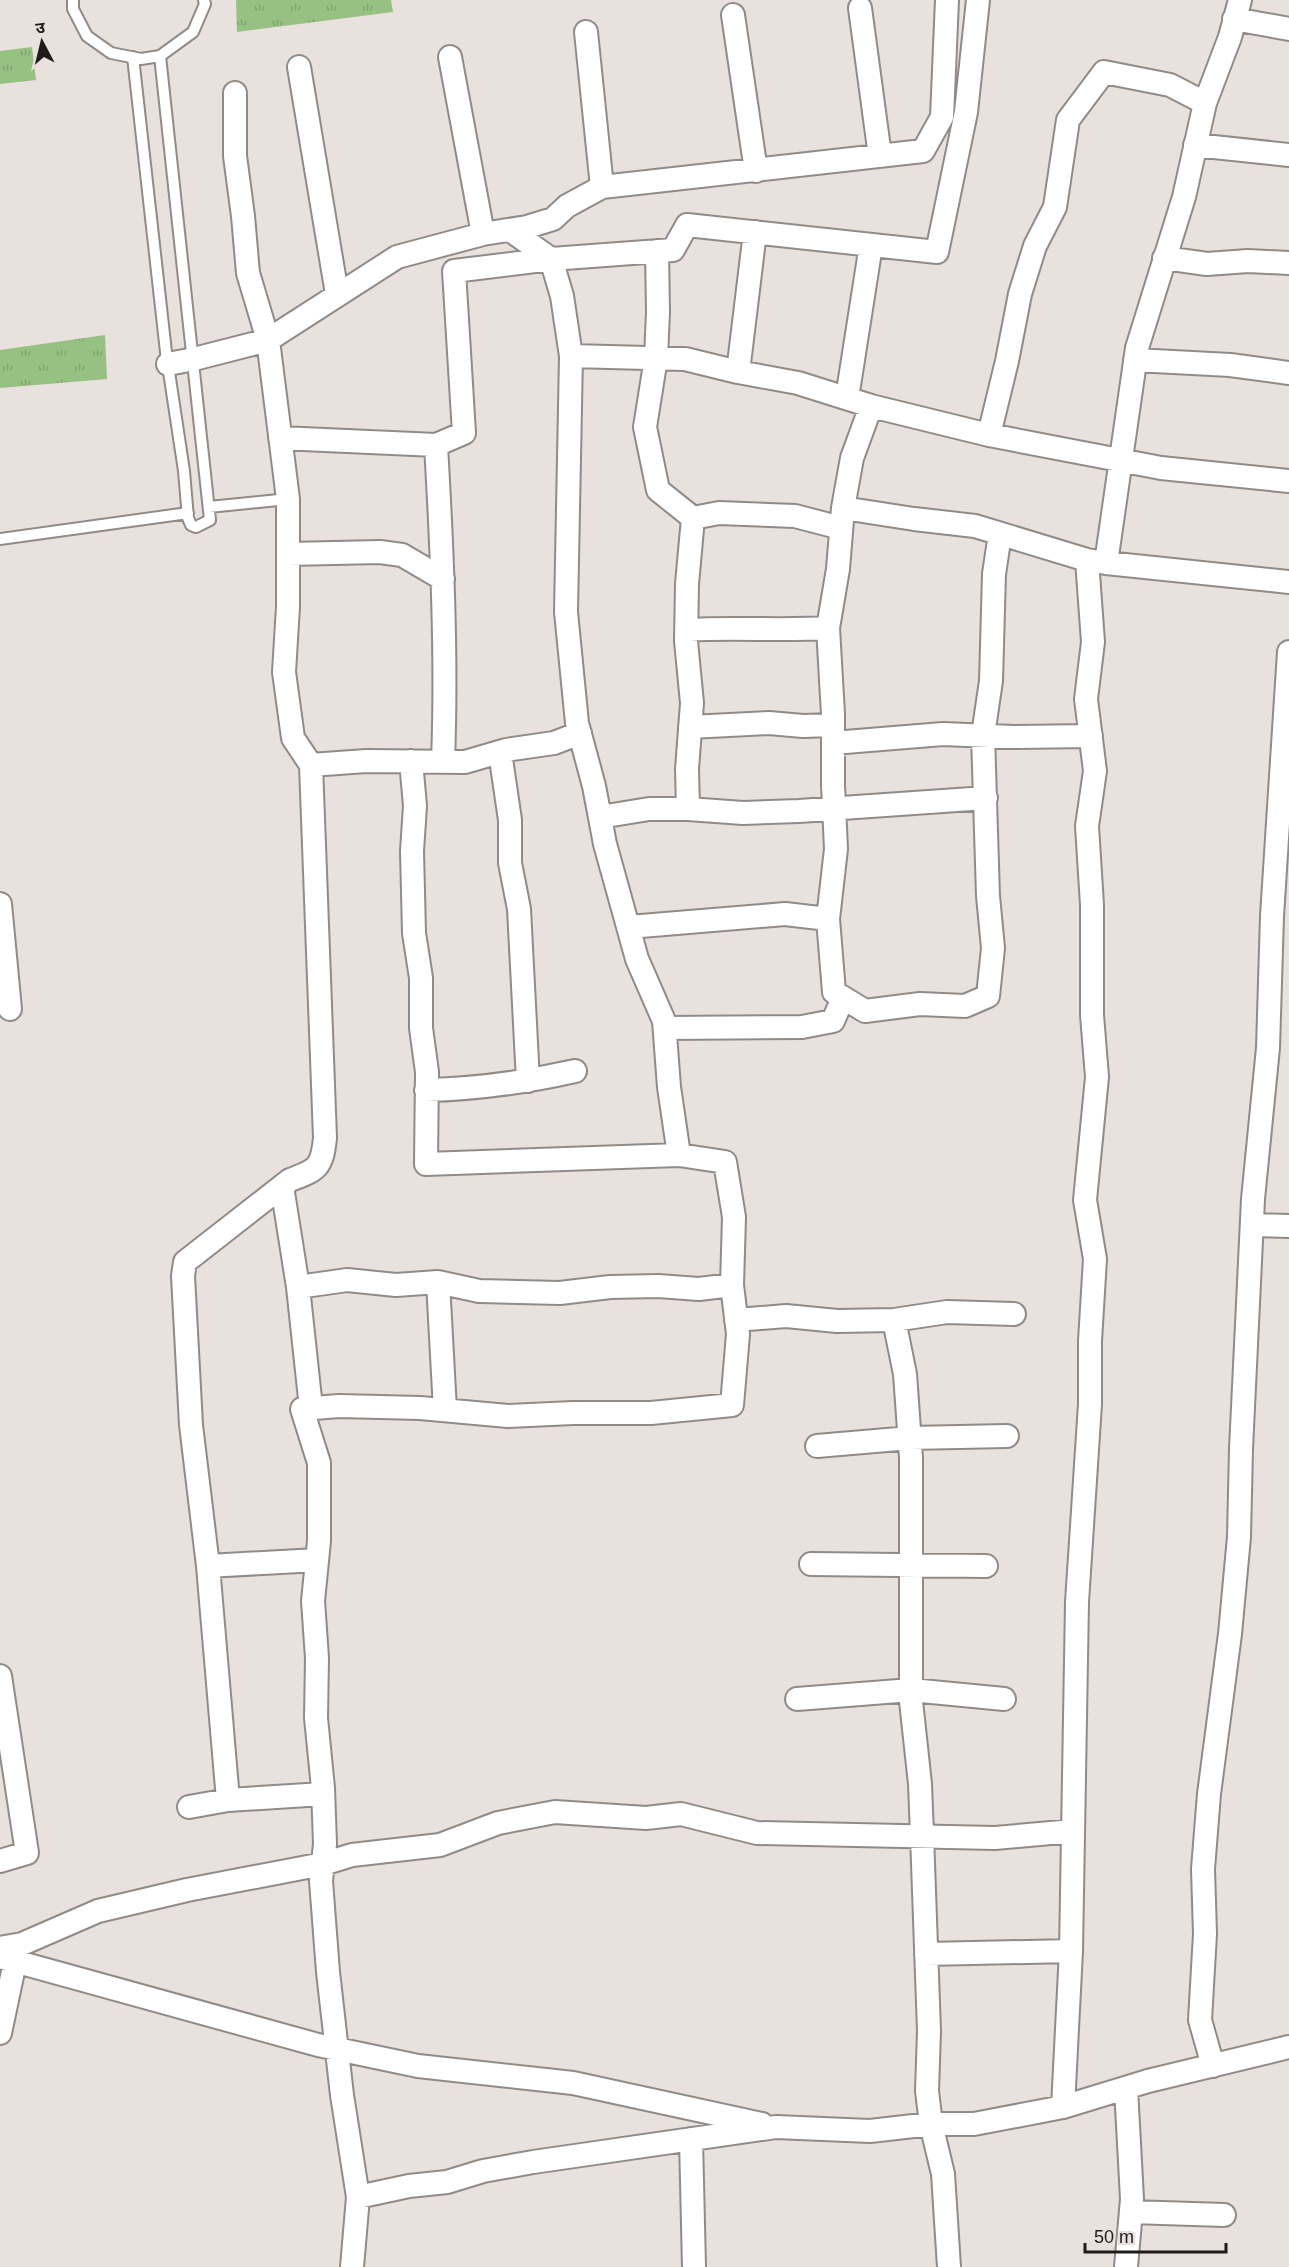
<svg xmlns="http://www.w3.org/2000/svg" width="1289" height="2267" font-family="Arial,'Noto Sans Devanagari',sans-serif">
<defs>
<pattern id="park-tufts" width="24" height="20" patternUnits="userSpaceOnUse" patternTransform="scale(1.5)"><rect width="24" height="20" fill="#97c182"/><path d="M3 7l-1-3M5 7V3M7 7l1-3M15 17l-1-3M17 17v-4M19 17l1-3" fill="none" stroke="#82a570"/></pattern>
</defs>
<rect width="100%" height="100%" fill="#e8e1dd"/>
<path fill="url(#park-tufts)" d="M236 0H391L393 12 237 32Z
M32 47 36 80 0 84V51Z
M105 335 107 379 0 388V350Z"/>
<g fill="none" stroke-linecap="round" stroke-linejoin="round">
<g stroke="#918b87" stroke-width="14">
<path id="lane" d="M73 0V9L87 36 111 53 141 59 160 56 193 32 205 4 204 0
M133 57 166 352 184 471 188 518 191 525 196 527 210 520 160 56
M209 507 288 499
M0 539 188 513"/>
</g>
<g stroke="#918b87" stroke-width="26">
<path id="street" d="M860 8 880 156
M733 15 756 171
M1234 19 1289 29
M450 57 483 234
M299 67 337 294
M235 93V156L243 216 248 273 268 340 288 499V607L284 672 293 738 311 765 366 761 465 762 506 750 554 743 580 733
M1195 145 1289 155
M602 187 923 151 942 117 947 0
M510 230 551 259 562 296 571 356 566 612 577 723 594 786 605 844 637 959 664 1021 669 1087 679 1155 725 1162 734 1217 732 1285 738 1334 732 1405 651 1413H573L508 1416 420 1408 339 1406 302 1409 319 1463V1541L313 1601 317 1658 316 1718 323 1788 325 1844 321 1881 328 1972 342 2095 358 2197 409 2186 447 2182 483 2171 533 2162 776 2127 870 2131 931 2124H974L1063 2107 1148 2081 1289 2047
M657 251 658 312 656 358 645 427 658 490 693 518
M1164 258 1207 264 1248 261 1289 263
M571 356 685 359 738 372 798 383 871 406 989 435 1007 361 1020 294 1035 246 1055 207 1068 120 1104 72 1170 85 1205 103
M1135 360 1230 365 1289 373
M168 364 194 359 268 340 397 257 483 234 527 227 553 219 567 206 602 187 586 32
M738 372 755 232
M847 398 871 245
M871 406 852 458 843 508 838 569 828 628 833 714V785L836 849 828 919 834 992 865 1011 920 1004 965 1006 988 996 993 948 988 896 983 735 991 681 994 574 1000 534
M989 435 1161 468 1289 481
M280 438 436 445 464 433 454 271 551 259 673 250 687 225 937 252 966 112 978 0
M436 445C442 551 447 656 443 762
M843 508 914 519 975 526 1087 560
M841 528 795 516 719 513 693 518 687 584 686 641 692 703 687 769 688 809 743 813 799 811 986 798
M288 554 380 552 402 555 443 579
M1106 563 1289 582
M687 630C734 627 781 631 828 628
M690 727 769 723 803 726 833 725
M833 743 943 734 1014 737 1091 736
M500 752 510 820V863L519 909 528 1081
M411 761 415 806 412 851 414 933 421 978V1028L427 1072 426 1164 679 1155
M311 765 325 1138C322 1168 317 1170 290 1180L185 1262 183 1276 191 1425 208 1566 317 1560
M600 817 649 809H688
M0 904 10 1009
M629 927 785 914 828 919
M665 1028 802 1027 833 1021 843 998
M426 1090C477 1089 526 1082 575 1071
M282 1186 298 1287 311 1408
M1253 1225 1289 1226
M438 1282 445 1410
M298 1287 347 1280 396 1285 438 1282 479 1291 560 1293 610 1287 658 1286 699 1289 732 1285
M736 1320 786 1316 837 1321 894 1320 947 1312 1014 1314
M894 1320 905 1374 911 1458V1701L920 1784 922 1835 929 2031 927 2091 931 2124 943 2174 949 2267
M817 1446 910 1438 1007 1436
M811 1564 986 1566
M208 1566 228 1800 323 1794
M0 1676 27 1853 0 1861
M797 1699 911 1690 1004 1699
M189 1807 228 1800
M0 1948 22 1944 98 1911 187 1890 323 1864 352 1855 440 1845 498 1823 555 1812 646 1818 681 1814 757 1833 995 1838 1073 1831
M926 1954 1071 1951
M0 1957 318 2045 418 2066 573 2083 762 2124
M0 2033 15 1962
M1213 2066 1200 2020 1205 1934 1203 1869 1209 1794 1230 1634 1239 1537 1241 1449 1253 1199 1268 1048 1272 916 1289 652
M1126 2088 1132 2199 1126 2267
M1063 2107 1071 1951 1077 1602 1090 1404V1341L1095 1259 1085 1200 1097 1077 1092 1015V905L1087 826 1095 771 1086 699 1093 642 1087 560 1106 563 1137 348 1184 197 1205 103 1230 37 1240 0
M691 2139 694 2267
M1131 2212 1224 2215
M352 2267 358 2197"/>
</g>
<use href="#lane" stroke="#fff" stroke-width="10"/>
<use href="#street" stroke="#fff" stroke-width="22"/>
</g>
<g transform="translate(42 42) rotate(353)" stroke="#e8e1dd" stroke-width="4.5" paint-order="stroke">
<path d="M0-4.5L10 22L0 15L-10 22Z" fill="#1e1b1a"/>
<text y="-9" font-size="16" font-weight="bold" text-anchor="middle" fill="#1e1b1a">उ</text>
</g>
<path d="M1085 2243v9h141v-9" fill="none" stroke="#1e1b1a" stroke-width="3"/>
<text x="1094" y="2243" font-size="18" fill="#1e1b1a" stroke="#e8e1dd" stroke-width="4.5" paint-order="stroke">50 m</text>
</svg>
